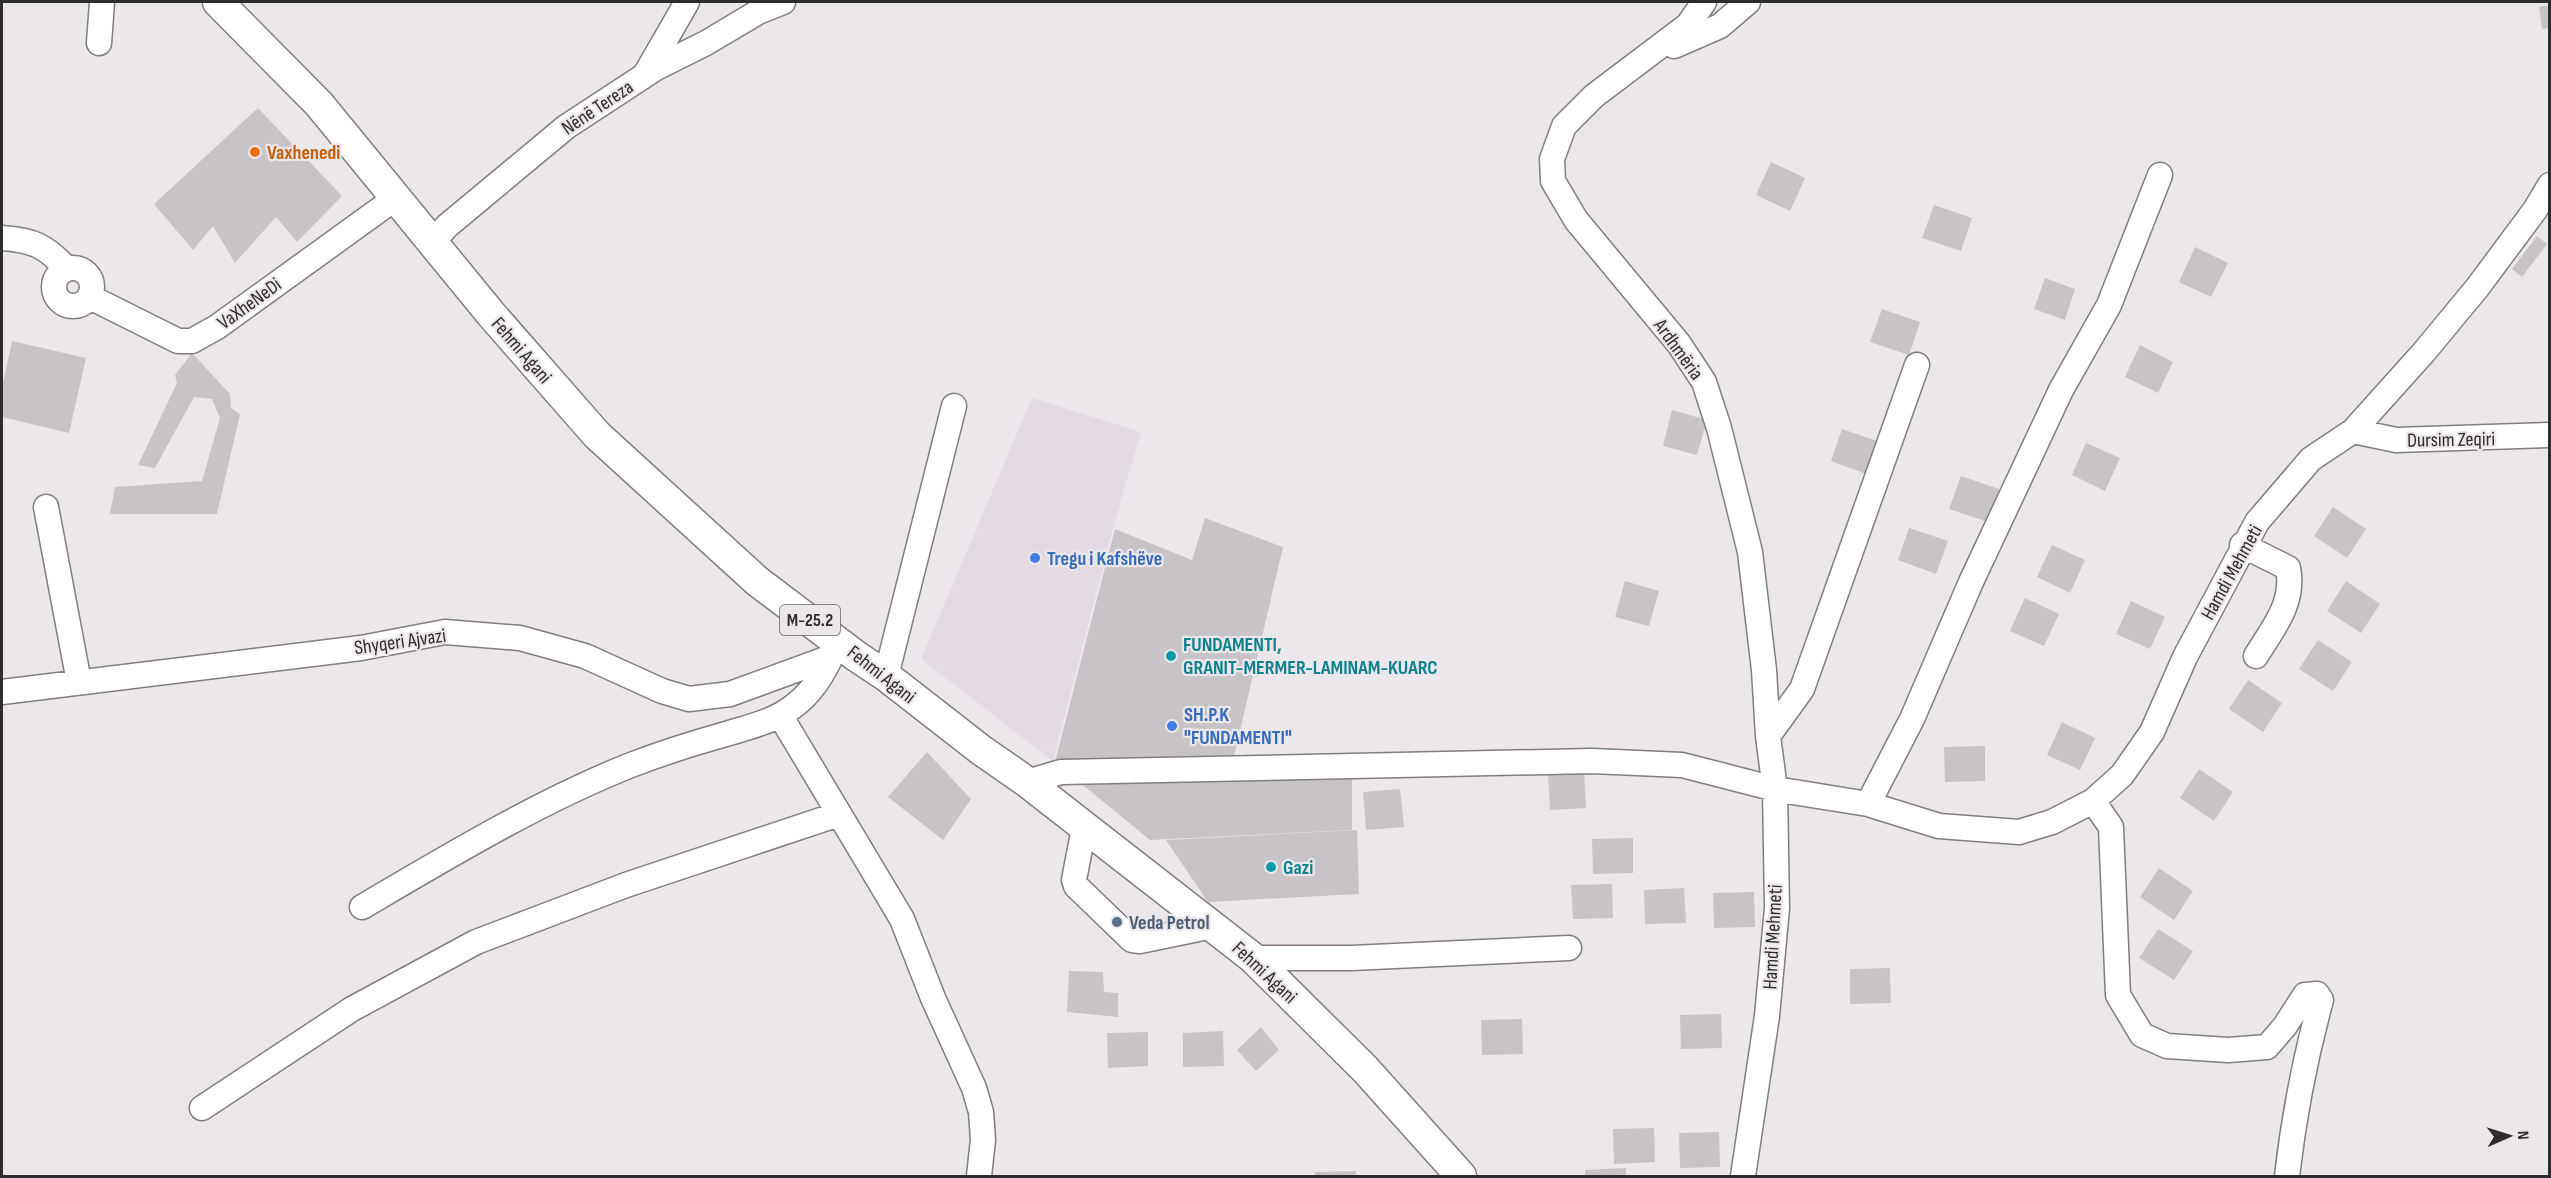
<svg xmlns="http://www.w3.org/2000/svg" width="2551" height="1178" font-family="'Sofia Sans Condensed',sans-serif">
<rect width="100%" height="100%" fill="#ece7eb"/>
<path fill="#e4dae4" d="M1032 398 1141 432 1113 528 1053 761 921 659Z"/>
<path fill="#c7c3c7" d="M2550 5V28L2542 29 2539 7Z
M258 108 342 196 297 242 276 217 235 263 213 226 193 250 154 204Z
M1771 162 1805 178 1790 211 1756 195Z
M1934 205 1972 218 1961 251 1922 238Z
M2537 236 2547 244 2522 277 2512 269Z
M2195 247 2228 263 2211 297 2179 282Z
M2045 278 2075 289 2065 320 2034 309Z
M1882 309 1920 322 1909 355 1870 342Z
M12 341 86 358 69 433 2 417V388Z
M2140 345 2173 362 2158 393 2125 377Z
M192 353 230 394 231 408 240 414 217 514H110L115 487 202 481 220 418 212 399 194 397 155 468 138 465 177 383 175 375Z
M1672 410 1707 420 1697 455 1663 446Z
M1842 429 1880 442 1869 475 1831 461Z
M2086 443 2120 458 2105 491 2072 475Z
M1961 476 1999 489 1988 522 1949 509Z
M2333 507 2366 529 2347 558 2314 536Z
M1205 518 1283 547 1231 769 1352 773V830L1150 840 1055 762 1115 529 1192 560Z
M1909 528 1948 541 1936 574 1898 560Z
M2052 545 2085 560 2070 593 2037 577Z
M1625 581 1659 591 1649 626 1615 617Z
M2346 581 2380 604 2361 633 2327 611Z
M2025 598 2059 614 2044 646 2010 631Z
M2131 601 2165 617 2150 649 2116 634Z
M2318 640 2352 662 2333 691 2299 669Z
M2248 680 2282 703 2263 732 2229 709Z
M2062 722 2095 738 2080 770 2047 755Z
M1985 746V781L1945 782 1944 747Z
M927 752 971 799 943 840 888 797Z
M2199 769 2233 792 2214 821 2180 798Z
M1584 771 1586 808 1550 810 1548 773Z
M1400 789 1404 827 1366 830 1363 792Z
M1357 830 1359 894 1208 902 1166 840Z
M1633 838V873L1593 874 1592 839Z
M2159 868 2193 891 2174 920 2140 897Z
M1612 884 1613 918 1573 919 1571 885Z
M1684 888 1686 923 1645 924 1644 890Z
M1754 892 1755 927 1714 928 1713 893Z
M2158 929 2193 951 2174 980 2139 958Z
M1890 968 1891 1003 1850 1004V969Z
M1069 971 1103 972 1104 992 1118 993V1017L1067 1012Z
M1721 1014 1722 1048 1681 1049 1680 1015Z
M1522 1019 1523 1054 1482 1055 1481 1020Z
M1261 1027 1279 1050 1256 1071 1237 1050Z
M1223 1031 1224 1066 1183 1067V1033Z
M1148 1032V1066L1108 1068 1107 1033Z
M1654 1128 1655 1162 1614 1164 1613 1129Z
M1719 1132 1720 1167 1680 1168 1679 1133Z
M1626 1168V1176H1585V1170Z
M1356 1171V1176H1315V1172Z"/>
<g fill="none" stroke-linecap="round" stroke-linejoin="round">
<g stroke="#817d81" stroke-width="27">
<path id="minor" d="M1704 2 1688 25 1594 96 1564 126 1552 159 1553 181 1576 220 1679 344 1704 382 1719 428 1750 552 1764 670 1768 736 1775 789 1777 908 1767 1016 1743 1176
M99 43 102 2
M1674 46 1720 26 1748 2
M645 75 687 2
M2 238C33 240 46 246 67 269
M432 243 447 226 566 127 656 68 706 43 758 12 783 2
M54 287a19 19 0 1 1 38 0a19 19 0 1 1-38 0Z
M90 297 178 341H192L217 327 397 197
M2353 431 2396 440 2550 435
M46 507 79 682
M2242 545 2288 568C2295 603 2273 628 2256 656
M886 676 954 406
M2 692 361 648 445 632 520 638 585 656 662 691 689 699 730 694 831 657 843 645
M780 715 902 919 933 998 974 1088 981 1112 983 1140 979 1176
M1768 736 1802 689 1917 365
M1027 782 1061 772 1592 761 1682 765 1775 789 1868 804 1939 826 2019 832 2052 822 2093 801 2122 775 2152 732 2185 657 2257 522 2311 459 2353 431 2424 352 2477 288 2535 210 2550 185
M2093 801 2111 827 2118 995 2142 1035 2167 1046 2228 1050 2267 1047 2285 1026 2305 995 2317 994 2321 1000C2305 1058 2294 1116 2287 1176
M1868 804 1912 719 1971 582 2061 390 2109 305 2160 175
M1084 828 1074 880 1076 886 1132 940 1140 941 1213 926
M362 907C447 857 540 801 631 765 662 753 694 743 726 734 744 728 765 724 782 714 806 700 819 682 831 657
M1253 958H1351L1569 948
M202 1108 352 1009 476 942 626 885 839 814"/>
</g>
<g stroke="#817d81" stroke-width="33">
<path id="major" d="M218 2 319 104 491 314 597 435 757 581 856 656 886 676 981 750 1027 782 1253 958 1365 1069 1461 1176"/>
</g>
<use href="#minor" stroke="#fff" stroke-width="24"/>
<use href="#major" stroke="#fff" stroke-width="30"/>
</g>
<circle fill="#e8710a" stroke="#ece7eb" stroke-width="2" cx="255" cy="152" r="6"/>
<g fill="#3f7fe0" stroke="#ece7eb" stroke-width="2">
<circle cx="1035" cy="558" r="6"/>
<circle cx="1172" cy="726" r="6"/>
</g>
<g fill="#0f9aa8" stroke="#ece7eb" stroke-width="2">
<circle cx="1171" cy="656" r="6"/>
<circle cx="1271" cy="867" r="6"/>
</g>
<circle fill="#5c6f8a" stroke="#ece7eb" stroke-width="2" cx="1117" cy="922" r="6"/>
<g text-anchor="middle" stroke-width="4.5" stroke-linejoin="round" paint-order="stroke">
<rect fill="#ece7eb" stroke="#676567" stroke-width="1.5" x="780" y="605" width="60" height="30" rx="4.5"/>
<g font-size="18" font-weight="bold" fill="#2e2d2e">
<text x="810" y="626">M-25.2</text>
</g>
<g font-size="20" fill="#2e2d2e" stroke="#ece7eb">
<text transform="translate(597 107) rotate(-34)" y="7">Nënë Tereza</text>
<text transform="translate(249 303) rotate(-36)" y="7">VaXheNeDi</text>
<text transform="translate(1679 349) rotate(54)" y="7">Ardhmëria</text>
<text transform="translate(522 350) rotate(49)" y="7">Fehmi Agani</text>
<text transform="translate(2451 439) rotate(-1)" y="7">Dursim Zeqiri</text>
<text transform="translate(2231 572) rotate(-61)" y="7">Hamdi Mehmeti</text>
<text transform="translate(400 641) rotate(-8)" y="7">Shyqeri Ajvazi</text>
<text transform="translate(882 674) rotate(38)" y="7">Fehmi Agani</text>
<text transform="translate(1772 937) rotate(-87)" y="7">Hamdi Mehmeti</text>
<text transform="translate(1265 972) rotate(43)" y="7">Fehmi Agani</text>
</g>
<g font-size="20" font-weight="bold" fill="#c56008" stroke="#ece7eb" text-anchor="start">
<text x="267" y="159">Vaxhenedi</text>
</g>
<g font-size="20" font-weight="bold" fill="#366cbe" stroke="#ece7eb" text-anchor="start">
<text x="1047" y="565">Tregu i Kafshëve</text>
<text x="1184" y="721">SH.P.K<tspan x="1184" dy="23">"FUNDAMENTI"</tspan></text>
</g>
<g font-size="20" font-weight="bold" fill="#0d838f" stroke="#ece7eb" text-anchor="start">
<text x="1183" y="651">FUNDAMENTI,<tspan x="1183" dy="23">GRANIT-MERMER-LAMINAM-KUARC</tspan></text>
<text x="1283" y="874">Gazi</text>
</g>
<g font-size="20" font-weight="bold" fill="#4e5e75" stroke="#ece7eb" text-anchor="start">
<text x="1129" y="929">Veda Petrol</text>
</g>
</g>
<rect width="2551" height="1178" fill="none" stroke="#2e2d2e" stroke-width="6"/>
<g transform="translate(2509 1136) rotate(87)" stroke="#ece7eb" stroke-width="4.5" paint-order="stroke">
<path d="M0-4.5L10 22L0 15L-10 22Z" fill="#2e2d2e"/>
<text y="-9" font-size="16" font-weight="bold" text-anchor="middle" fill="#2e2d2e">N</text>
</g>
</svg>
